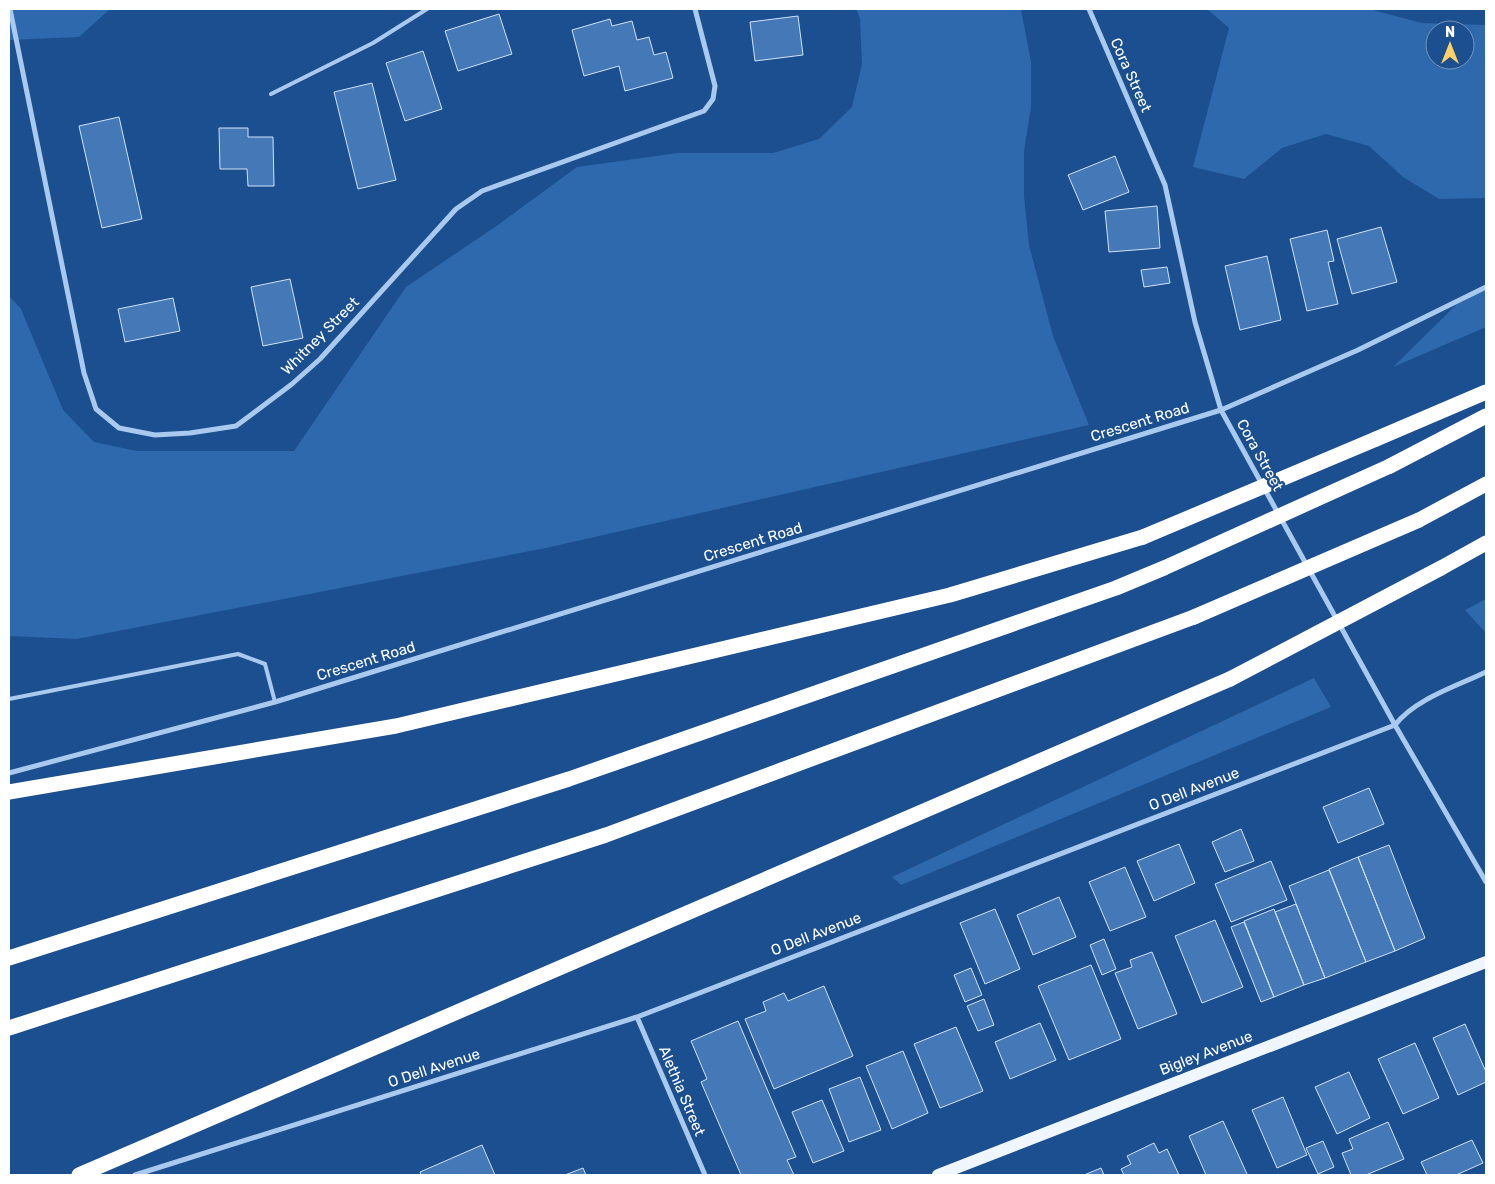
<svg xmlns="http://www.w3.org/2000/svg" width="1495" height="1184" font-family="Rubik,sans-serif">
<rect width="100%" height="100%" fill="#1b4f8f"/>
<path fill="#2e69ad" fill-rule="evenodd" d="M9 9H110L79 37 9 40Z
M856 9H1021L1031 62V107L1024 151V196L1029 245 1053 336 1089 425 546 548 77 639 9 636V296L21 309 63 410 94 442 137 451H294L406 287 495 227 577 167 678 153H773L819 139 852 107 862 64 860 18Z
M1207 9H1369L1422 23 1486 25V198L1439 199 1403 177 1369 146 1326 134 1282 148 1244 179 1193 167 1229 28ZM1435 30H1465V60H1435Z
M1486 289V327L1393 367 1456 305Z
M1486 599V633L1465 610Z
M1314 678 1331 707 901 885 892 877Z"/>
<path fill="#4478b7" stroke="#cfe3fa" d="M499 14 512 54 458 71 445 31Z
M798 16 803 55 755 61 750 22Z
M610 19 612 26 632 21 637 40 649 37 654 55 666 52 673 78 625 91 619 66 584 76 572 30Z
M423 51 442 109 405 121 386 63Z
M372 83 396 180 358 189 334 92Z
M119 117 142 219 102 228 79 126Z
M219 128H248V137H273L274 186H248L247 169H220Z
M1115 156 1129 192 1083 210 1068 175Z
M1157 206 1160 248 1109 252 1105 211Z
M1381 227 1397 282 1352 294 1337 239Z
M1327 230 1334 261 1328 262 1338 304 1307 311 1290 239Z
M1267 256 1281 320 1240 330 1225 266Z
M1167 267 1170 283 1144 287 1141 270Z
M290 279 303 338 263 346 251 287Z
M173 298 180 331 125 342 118 309Z
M1369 788 1384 824 1338 843 1323 807Z
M1241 829 1254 861 1225 872 1212 842Z
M1179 844 1195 883 1154 901 1137 861Z
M1389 845 1425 938 1395 951 1358 857Z
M1358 857 1395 951 1366 962 1329 869Z
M1271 861 1287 900 1231 922 1215 884Z
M1125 867 1146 917 1110 931 1089 882Z
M1329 870 1366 962 1325 978 1289 886Z
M1059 897 1076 937 1033 955 1017 915Z
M1296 904 1325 978 1304 985 1275 912Z
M995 909 1020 969 985 984 960 923Z
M1274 909 1304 985 1274 997 1244 921Z
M1215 920 1243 987 1202 1003 1175 936Z
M1244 922 1274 997 1261 1002 1231 927Z
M1104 939 1116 969 1102 975 1090 945Z
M1152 952 1177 1014 1138 1029 1115 973 1132 967 1130 960Z
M1091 965 1121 1039 1069 1060 1038 986Z
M971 968 982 995 965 1002 954 975Z
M824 986 853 1056 774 1089 745 1019 766 1011 763 1002 784 993 788 1001Z
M984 999 994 1025 978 1031 967 1006Z
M738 1021 796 1157 787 1160 794 1175H741L701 1082 707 1079 691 1041Z
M1040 1023 1056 1060 1010 1079 995 1042Z
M1465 1024 1486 1072V1082L1458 1095 1433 1038Z
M956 1027 983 1091 940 1108 914 1044Z
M1415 1043 1439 1098 1403 1114 1378 1059Z
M903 1051 928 1113 892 1129 866 1066Z
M1349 1072 1370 1118 1337 1134 1315 1087Z
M860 1077 881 1130 849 1142 829 1089Z
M1283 1097 1307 1155 1277 1168 1252 1110Z
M822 1100 844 1151 813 1163 792 1112Z
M1223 1121 1247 1174 1245 1175H1206L1189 1136Z
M1388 1122 1404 1159 1366 1175H1351L1342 1153 1353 1149 1349 1139Z
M1472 1140 1483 1163 1456 1175H1427L1421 1162Z
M1323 1141 1334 1167 1318 1174 1306 1148Z
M1154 1143 1159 1153 1167 1149 1179 1175H1124L1121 1169 1131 1164 1127 1156Z
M482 1145 495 1175H421L420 1172Z
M583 1168 586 1175H565Z
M1101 1168 1104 1175H1084Z"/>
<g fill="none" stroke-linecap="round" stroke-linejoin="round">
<path stroke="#a9c9ee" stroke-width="4" d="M271 94 373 43 427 9
M9 699 238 654 265 664 275 702"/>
<path stroke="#a9c9ee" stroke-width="5" d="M10 9 84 373 96 409 119 428 155 435 190 433 236 426 292 384 320 359 456 209 482 191 704 111 713 99 715 86 695 9
M1089 9 1165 185 1195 322 1221 410 1395 725 1486 882
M9 773 275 702 1221 410 1358 350 1486 287
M637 1017 705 1175
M135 1175 637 1017 1395 725C1415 699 1457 686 1486 672"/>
<path stroke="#f0f6ff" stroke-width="12" d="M938 1175 1486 962"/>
<path stroke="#fff" stroke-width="15" d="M1376 439 1486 392
M1390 466 1486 416
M1419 520 1486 484
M1441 568 1486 543
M9 792 396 726 950 595 1143 537
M9 958 569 779 1116 588 1164 568
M9 1028 606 835 1194 617
M79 1175 1230 679"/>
<path stroke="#fff" stroke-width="15" d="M1143 537 1376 439
M1164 568 1390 466
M1194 617 1419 520
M1230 679 1441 568"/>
</g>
<g text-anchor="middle" stroke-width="5" stroke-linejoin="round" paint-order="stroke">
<g font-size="15" fill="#fff" stroke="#1b4f8f">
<text transform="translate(1131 75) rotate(66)" y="5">Cora Street</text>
<text transform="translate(320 336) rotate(-45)" y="5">Whitney Street</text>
<text transform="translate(1140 422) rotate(-17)" y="5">Crescent Road</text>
<text transform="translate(1260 455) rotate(61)" y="5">Cora Street</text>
<text transform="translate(753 542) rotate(-17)" y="5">Crescent Road</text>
<text transform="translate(366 661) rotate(-17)" y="5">Crescent Road</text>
<text transform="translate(1194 789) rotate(-21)" y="5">O Dell Avenue</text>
<text transform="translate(816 934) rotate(-21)" y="5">O Dell Avenue</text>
<text transform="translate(1206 1053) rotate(-21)" y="5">Bigley Avenue</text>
<text transform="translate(434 1068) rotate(-18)" y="5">O Dell Avenue</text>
<text transform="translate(682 1091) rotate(67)" y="5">Alethia Street</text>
</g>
</g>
<rect width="1495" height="1184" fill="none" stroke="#ffffff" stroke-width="20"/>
<g transform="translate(1450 45)"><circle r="24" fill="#1b4f8f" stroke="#7695bc"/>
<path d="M0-4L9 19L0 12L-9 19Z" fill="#ffd166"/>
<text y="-8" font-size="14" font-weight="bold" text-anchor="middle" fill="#ffffff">N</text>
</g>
</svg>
